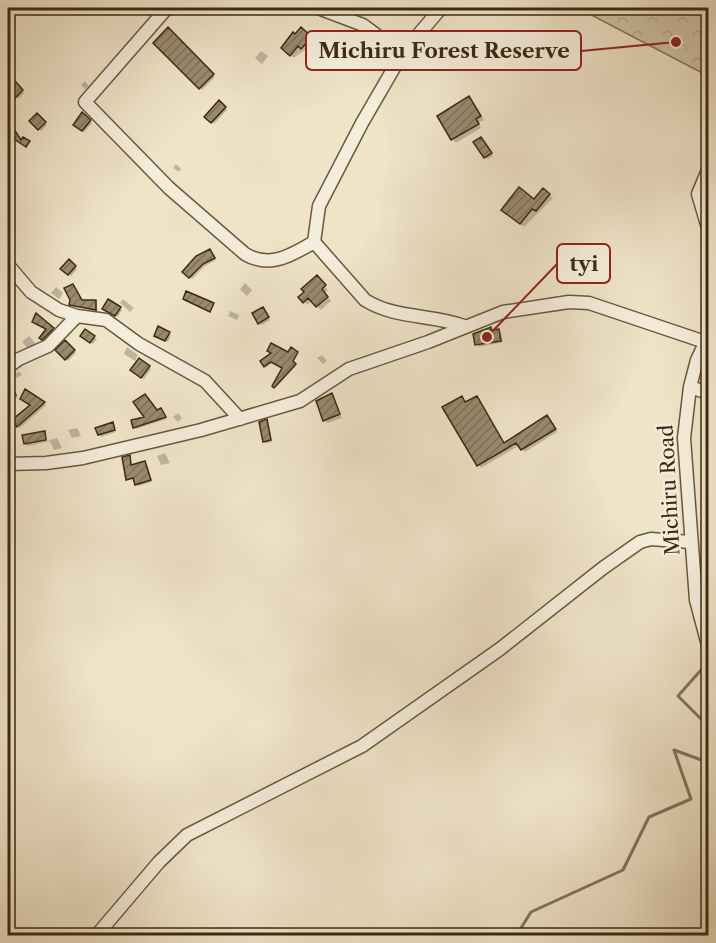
<svg xmlns="http://www.w3.org/2000/svg" width="716" height="943" font-family="'Libre Caslon Text',serif">
<defs>
<pattern id="forest-crowns" width="20" height="18" patternUnits="userSpaceOnUse" patternTransform="scale(1.5)"><rect width="20" height="18" fill="#d1c4a9"/><path d="M2 6a3 3 0 1 1 6 0M12 15a3 3 0 1 1 6 0" fill="none" stroke="#b4a990"/></pattern>
<pattern id="building-hatch" width="6" height="6" patternUnits="userSpaceOnUse" patternTransform="scale(1.5)"><rect width="6" height="6" fill="#998a70"/><path d="M-1 1l2-2M0 6l6-6M5 7l2-2" fill="none" stroke="#7e715b"/></pattern>
</defs>
<rect width="100%" height="100%" fill="#efe3c8"/>
<filter id="stains"><feTurbulence type="fractalNoise" baseFrequency=".00333" numOctaves="4"/><feColorMatrix values="0 0 0 0 .2 0 0 0 0 .09 0 0 0 0 .02 0 0 0 .5 -.17"/></filter>
<radialGradient id="worn" r=".72"><stop offset=".6" stop-color="#630" stop-opacity="0"/><stop offset="1" stop-color="#630" stop-opacity=".3"/></radialGradient>
<path fill="url(#forest-crowns)" stroke="#86775d" stroke-width="1.5" d="M578 8H708V76Z"/>
<path fill="#0003" d="M10 8H21L23 10 12 18 8 13Z
M34 8H53L55 10 51 14 47 10 42 15Z
M168 29 215 77 202 90 156 43Z
M301 29 315 42 294 58 283 48Z
M261 51 268 56 262 64 255 58Z
M85 81 89 86 85 89 81 85Z
M15 83 24 93 18 99 9 89Z
M469 98 484 120 478 123 481 128 456 143 452 139Z
M219 102 227 110 214 124 206 117Z
M83 114 92 123 84 132 77 127Z
M37 115 47 125 41 131 31 121Z
M482 141 493 156 487 159 475 143Z
M176 164 181 169 179 172 173 168Z
M549 195 553 198 524 227 507 213Z
M212 253 216 260 205 266 192 279 184 272Z
M69 261 77 269 71 276 62 269Z
M317 277 328 290 324 293 331 301 321 310 312 301 307 305 300 297Z
M245 283 252 290 247 296 240 289Z
M56 287 63 293 59 299 51 293Z
M123 299 134 308 130 312 120 303Z
M109 301 122 310 118 317 106 310Z
M82 302H96L98 312 71 304Z
M230 311 239 315 237 320 228 316Z
M265 311 270 320 262 325 259 323Z
M40 317 54 330 45 340 43 339 47 329Z
M490 328 501 333 503 342 479 347 475 335Z
M85 331 97 339 93 344 84 338Z
M169 333 171 335 168 342 158 337Z
M29 336 36 344 28 349 22 342Z
M65 342 76 353 68 361 57 350Z
M127 347 138 355 135 361 124 354Z
M291 349 298 354 293 363 296 366 276 387 283 368 273 362 266 367 262 362 273 353 288 354Z
M322 355 327 361 323 364 317 358Z
M149 367 151 369 144 379 134 372Z
M19 371 22 375 17 378 14 375Z
M12 385 18 397 8 401V386Z
M26 392 46 405 20 428 14 420 32 406 21 399Z
M332 395 342 418 328 423 324 420Z
M466 404 504 444 550 420 557 432 525 452 520 445 481 468 444 408Z
M157 412H163L167 419 136 429 134 427Z
M178 413 182 418 178 422 173 417Z
M266 421 272 442 266 443 264 441Z
M113 424 116 432 101 437 99 435Z
M77 428 81 436 72 438 68 430Z
M44 432 47 441 57 438 62 448 54 450 50 441 28 446 25 444Z
M165 453 170 463 161 465 157 456Z
M129 457 132 466 146 464 152 482 138 486 134 479H127Z"/>
<g fill="none" stroke-linecap="round" stroke-linejoin="round">
<path stroke="#83735a" stroke-width="3" d="M708 662 678 696 708 726
M516 936 531 912 623 870 649 817 691 799 674 750 707 762 708 750"/>
</g>
<path fill="url(#building-hatch)" stroke="#3c2a11" stroke-width="1.5" d="M168 27 214 74 199 89 153 43Z
M301 27 312 37 301 49 298 46 290 56 281 48 293 32 295 34Z
M15 81 23 90 15 98 8 88Z
M469 96 481 116 476 119 479 124 451 140 437 116Z
M219 100 226 107 211 123 204 117Z
M82 112 91 120 82 131 73 125Z
M37 113 46 122 38 130 29 121Z
M12 126 21 140 23 137 30 141 26 147 11 137 8 140V129Z
M481 137 492 153 484 158 473 142Z
M519 187 534 199 543 188 550 194 536 211 532 209 520 224 501 210Z
M210 249 215 258 203 264 189 278 182 272 196 256Z
M69 259 76 266 68 275 60 269Z
M317 275 326 285 322 289 328 297 316 307 308 298 303 303 298 297 304 292 301 289Z
M73 284 82 300H96V310L69 305 70 300 64 288Z
M186 291 214 303 210 312 183 299Z
M108 299 121 307 115 316 102 309Z
M263 307 269 317 258 324 252 313Z
M36 313 54 328 42 340 39 338 46 329 32 322Z
M158 326 170 332 165 341 154 336Z
M491 327V330L499 329 501 341 475 345 473 334Z
M85 329 95 336 90 343 80 336Z
M65 340 75 350 65 360 55 350Z
M271 343 288 352 291 347 298 352 293 361 296 364 274 388 272 386 282 368 271 362 264 367 260 361 271 353 267 351Z
M139 358 150 366 141 378 130 370Z
M8 375 16 395 8 398Z
M25 389 45 402 17 427 12 420 30 405 20 399Z
M332 393 340 414 323 421 316 401Z
M145 394 157 410 161 408 166 417 133 428 131 420 144 417 133 402Z
M462 396 465 402 477 396 504 443 547 415 556 429 521 450 516 443 477 466 442 407Z
M267 419 271 440 263 442 259 422Z
M113 422 115 430 98 435 95 428Z
M45 431 46 440 24 444 22 435Z
M130 455 131 465 145 461 151 480 135 485 133 478 126 480 122 457Z"/>
<g fill="none" stroke-linecap="round" stroke-linejoin="round">
<g stroke="#69583f" stroke-width="15">
<path id="minor" d="M167 8 85 102 169 188 245 254C270 269 292 255 314 242
M318 8 363 25 402 54
M441 8 402 54 362 123 319 206 314 242 365 300C395 319 431 314 464 326
M708 170 698 194 708 228
M8 265 31 292 59 310 77 316 106 320 139 344 205 381 240 419
M708 337 697 360 690 387 684 438 696 600 708 645
M8 367 19 359 48 346 77 316
M690 387 708 393
M8 464 46 463 83 458 201 430 300 401 349 369 428 342 503 312 569 302 589 303 708 343
M96 936 159 862 187 835 362 746 500 649 603 568 640 542 651 539 690 542"/>
</g>
<use href="#minor" stroke="#f5eddb" stroke-width="12"/>
</g>
<g text-anchor="middle" stroke-width="4.5" stroke-linejoin="round" paint-order="stroke">
<g font-size="20" fill="#3c2a11" stroke="#f5eddb">
<text transform="translate(669 490) rotate(-93)" y="7">Michiru Road</text>
</g>
</g>
<path fill="none" stroke="#8f2418" stroke-width="2" d="M676 42L581 51M487 337L557 264"/>
<g fill="#8f2418" stroke="#f5eddb" stroke-width="2">
<circle cx="676" cy="42" r="6"/>
<circle cx="487" cy="337" r="6"/>
</g>
<g fill="#f5eddb" stroke="#8f2418" stroke-width="2">
<rect x="306" y="31" width="275" height="39" rx="6"/>
<rect x="557" y="244" width="53" height="39" rx="6"/>
</g>
<g font-size="21" text-anchor="middle" font-weight="bold" fill="#3c2a11">
<text x="444" y="58">Michiru Forest Reserve</text>
<text x="584" y="271">tyi</text>
</g>
<rect width="716" height="943" fill="none" stroke="#efe3c8" stroke-width="30"/>
<rect x="9" y="9" width="698" height="925" fill="none" stroke="#3c2a11" stroke-width="3"/>
<rect x="15" y="15" width="686" height="913" fill="none" stroke="#3c2a11" stroke-width="1.5"/>
<rect width="100%" height="100%" filter="url(#stains)"/>
<rect width="100%" height="100%" fill="url(#worn)"/>
</svg>
